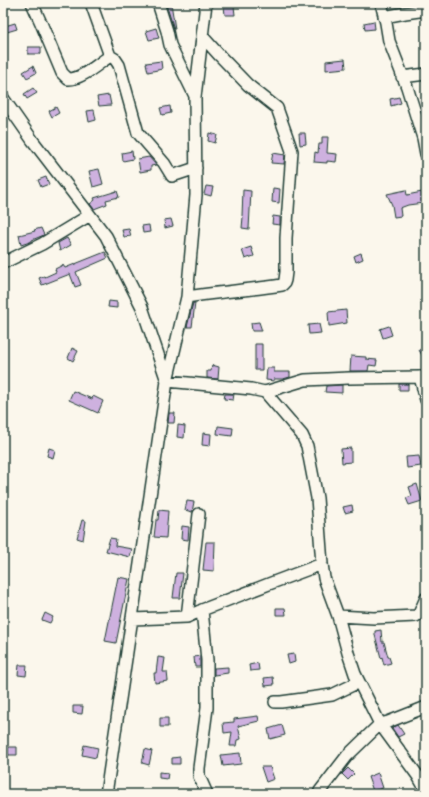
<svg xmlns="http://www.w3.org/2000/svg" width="429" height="797" font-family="Itim,sans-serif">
<rect width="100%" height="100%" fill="#fbf7ec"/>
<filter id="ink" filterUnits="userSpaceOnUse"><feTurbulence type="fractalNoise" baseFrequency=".025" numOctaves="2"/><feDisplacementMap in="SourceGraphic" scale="8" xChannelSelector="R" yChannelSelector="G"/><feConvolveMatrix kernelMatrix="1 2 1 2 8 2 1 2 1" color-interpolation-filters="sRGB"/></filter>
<g filter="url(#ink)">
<path fill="#ceb1df" stroke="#1f3d34" d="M171 3 175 29H174L166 4Z
M224 6H234L235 15H225Z
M374 21 375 29 365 30 364 23Z
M15 23 17 29 7 32 5 26Z
M156 28 159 38 149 40 146 31Z
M28 47H41V54H28Z
M345 59 346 68 326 70V61Z
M161 61 162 69 148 72 146 63Z
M33 66 36 73 27 78 23 72Z
M33 88 37 93 27 99 24 94Z
M109 95 111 105 99 106 97 97Z
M399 97 401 103 391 106 390 99Z
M170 106 171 113 162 115 160 108Z
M56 107 59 113 52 117 49 111Z
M94 110 96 120 89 122 87 111Z
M209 133 217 135 215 143 208 141Z
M299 133H305L306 144 300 145Z
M322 137H328L327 153 337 154 336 162 327 161V163L314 162 315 152 318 153 319 144H322Z
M132 151 133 159 123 161 122 153Z
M273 153 285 155 284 164 271 163Z
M149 157 156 165 151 166V170L140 172 138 159Z
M99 169 103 184 93 187 89 171Z
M46 177 49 184 41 187 38 180Z
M206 186 213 187 211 196 204 194Z
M273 188 280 189 279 203 272 202Z
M243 190 251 191 249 229 242 228 243 217 242 216Z
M406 190 407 195 422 192 423 203 408 205 400 208 401 216 394 217 392 205 387 194Z
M117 191 119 197 106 200 107 204 94 209 90 204 95 200 94 198Z
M273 216 280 217V225L272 224Z
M171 219 173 226 165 228 164 220Z
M149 225 150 232 143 233 142 226Z
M41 228 44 235 32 240V241L30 242 21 245 19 235 35 231 34 230Z
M129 229 131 236 124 237 122 230Z
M67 238 71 245 60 251 58 243Z
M251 247 254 256 245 259 242 250Z
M105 252 108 258 76 272 81 285 75 287 70 274 42 285 39 278 44 276 45 277 56 272 55 269 63 265 65 268Z
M361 253 363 259 356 262 354 256Z
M109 301 117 302V308L108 307Z
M193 303H195L192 327H187Z
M346 310 347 323 329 326 328 312Z
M259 322 262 331H252L251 323Z
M319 324 321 333 309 334 308 325Z
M389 326 392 335 383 338 380 329Z
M255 344H262V370H255Z
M426 346V362L419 350Z
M72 348 78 351 73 361 68 358Z
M351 356 366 357V359L377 360 376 366 369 365 368 371H350Z
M212 365 219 367 218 379 207 378V371H211Z
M267 368H274V372H290V377L283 379H274V381L266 380Z
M399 384H408V390H399Z
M342 385V393L325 392 326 386Z
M73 391 92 399 93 396 103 401 98 413 69 400Z
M225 394H234L233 400 224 399Z
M169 413H175L174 423H168Z
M178 425 185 426 184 438 177 437Z
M218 426 233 428 232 436 217 434Z
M203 433 211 434 210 446 202 445Z
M49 448 55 450 53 458 47 456Z
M351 448V462L342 463 341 449Z
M419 456 421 466 407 468 406 457Z
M417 484 422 501 409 505 406 498 412 496 409 487Z
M187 501 194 502 192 512 185 510Z
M352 505 353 511 345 513 343 507Z
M159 510 168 511 166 538 154 537 156 520H158Z
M82 520 86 521 83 540 77 538Z
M182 526 189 527 188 540 181 539Z
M110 538 116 539 115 546 132 549 130 557 106 551Z
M206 542H215L214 571 203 570Z
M176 573H183L180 598H173Z
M118 577 129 579 116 643 105 641Z
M276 608H285L286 615H276Z
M45 613 53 617 50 623 42 620Z
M381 630 382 642H384L388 657H389L391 663 384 665 382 657 381 658 375 635V631Z
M294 654 295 662 289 664 287 655Z
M200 656V667H195L194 657Z
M158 657 165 658 163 672H167L168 681 155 683 154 673H156Z
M258 663 259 670 250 671 249 665Z
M19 665H27L26 676 18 675Z
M228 667V673L214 675V668Z
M273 677 274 685 265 686 264 678Z
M73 706H83L82 714 73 713Z
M258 716 259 721 238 726 241 739 237 740 236 746H230L232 732 224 733 223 723 234 722V719Z
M160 718H168V727H160Z
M282 725 285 735 270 739 268 729Z
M398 725 404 734 398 737 392 728Z
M84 745 98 748 96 758 82 755Z
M8 747H17V755H8Z
M145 749 152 751 149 765 142 763Z
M240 753 241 764 223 766 221 755Z
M180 757V764H172V758Z
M261 767H270L274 779 266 782Z
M348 768 354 774 348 780 342 774Z
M159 772 168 773 167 779 159 778Z
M378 773 383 788 373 791 368 777Z"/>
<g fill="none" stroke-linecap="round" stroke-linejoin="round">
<g stroke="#1f3d34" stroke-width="14">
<path id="minor" d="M32 3 41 23 62 73 68 79C81 80 99 63 110 56
M91 3 110 56 115 59 119 65 138 133 164 163 172 176 196 168
M158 3 167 31 170 45 195 96
M381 3 386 23 389 41 407 87 423 138 426 154
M384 17 405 13 426 10
M402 77 426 74
M3 98 33 141 106 236 142 307 167 381 251 389 265 392 305 380 349 378 420 377 426 383
M3 263 42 244 90 215
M187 297C218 292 250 290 282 285L284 283 285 280 286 272V238L292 151 277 108 248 85 220 56 202 36
M420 377 426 400
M265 392 302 435 307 446 317 498 322 564 324 578 338 616 348 653 355 674 380 724 418 776 426 790
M202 610 207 660V708L199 768V776L207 794
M338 616 374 618 416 616 419 614 426 598
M187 617 199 514
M132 619 187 617 202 610 274 582 322 564
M275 702H281L332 695 359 682
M106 794 167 381 187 297 196 195 195 97 206 3
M319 794 320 791 347 756 380 724 388 722 426 707"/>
</g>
<use href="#minor" stroke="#fbf7ec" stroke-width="11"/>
</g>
</g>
<rect width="429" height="797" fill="none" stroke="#fbf7ec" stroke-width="16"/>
<rect x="8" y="8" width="413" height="781" fill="none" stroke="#1f3d34" stroke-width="1.5" filter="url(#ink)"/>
</svg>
